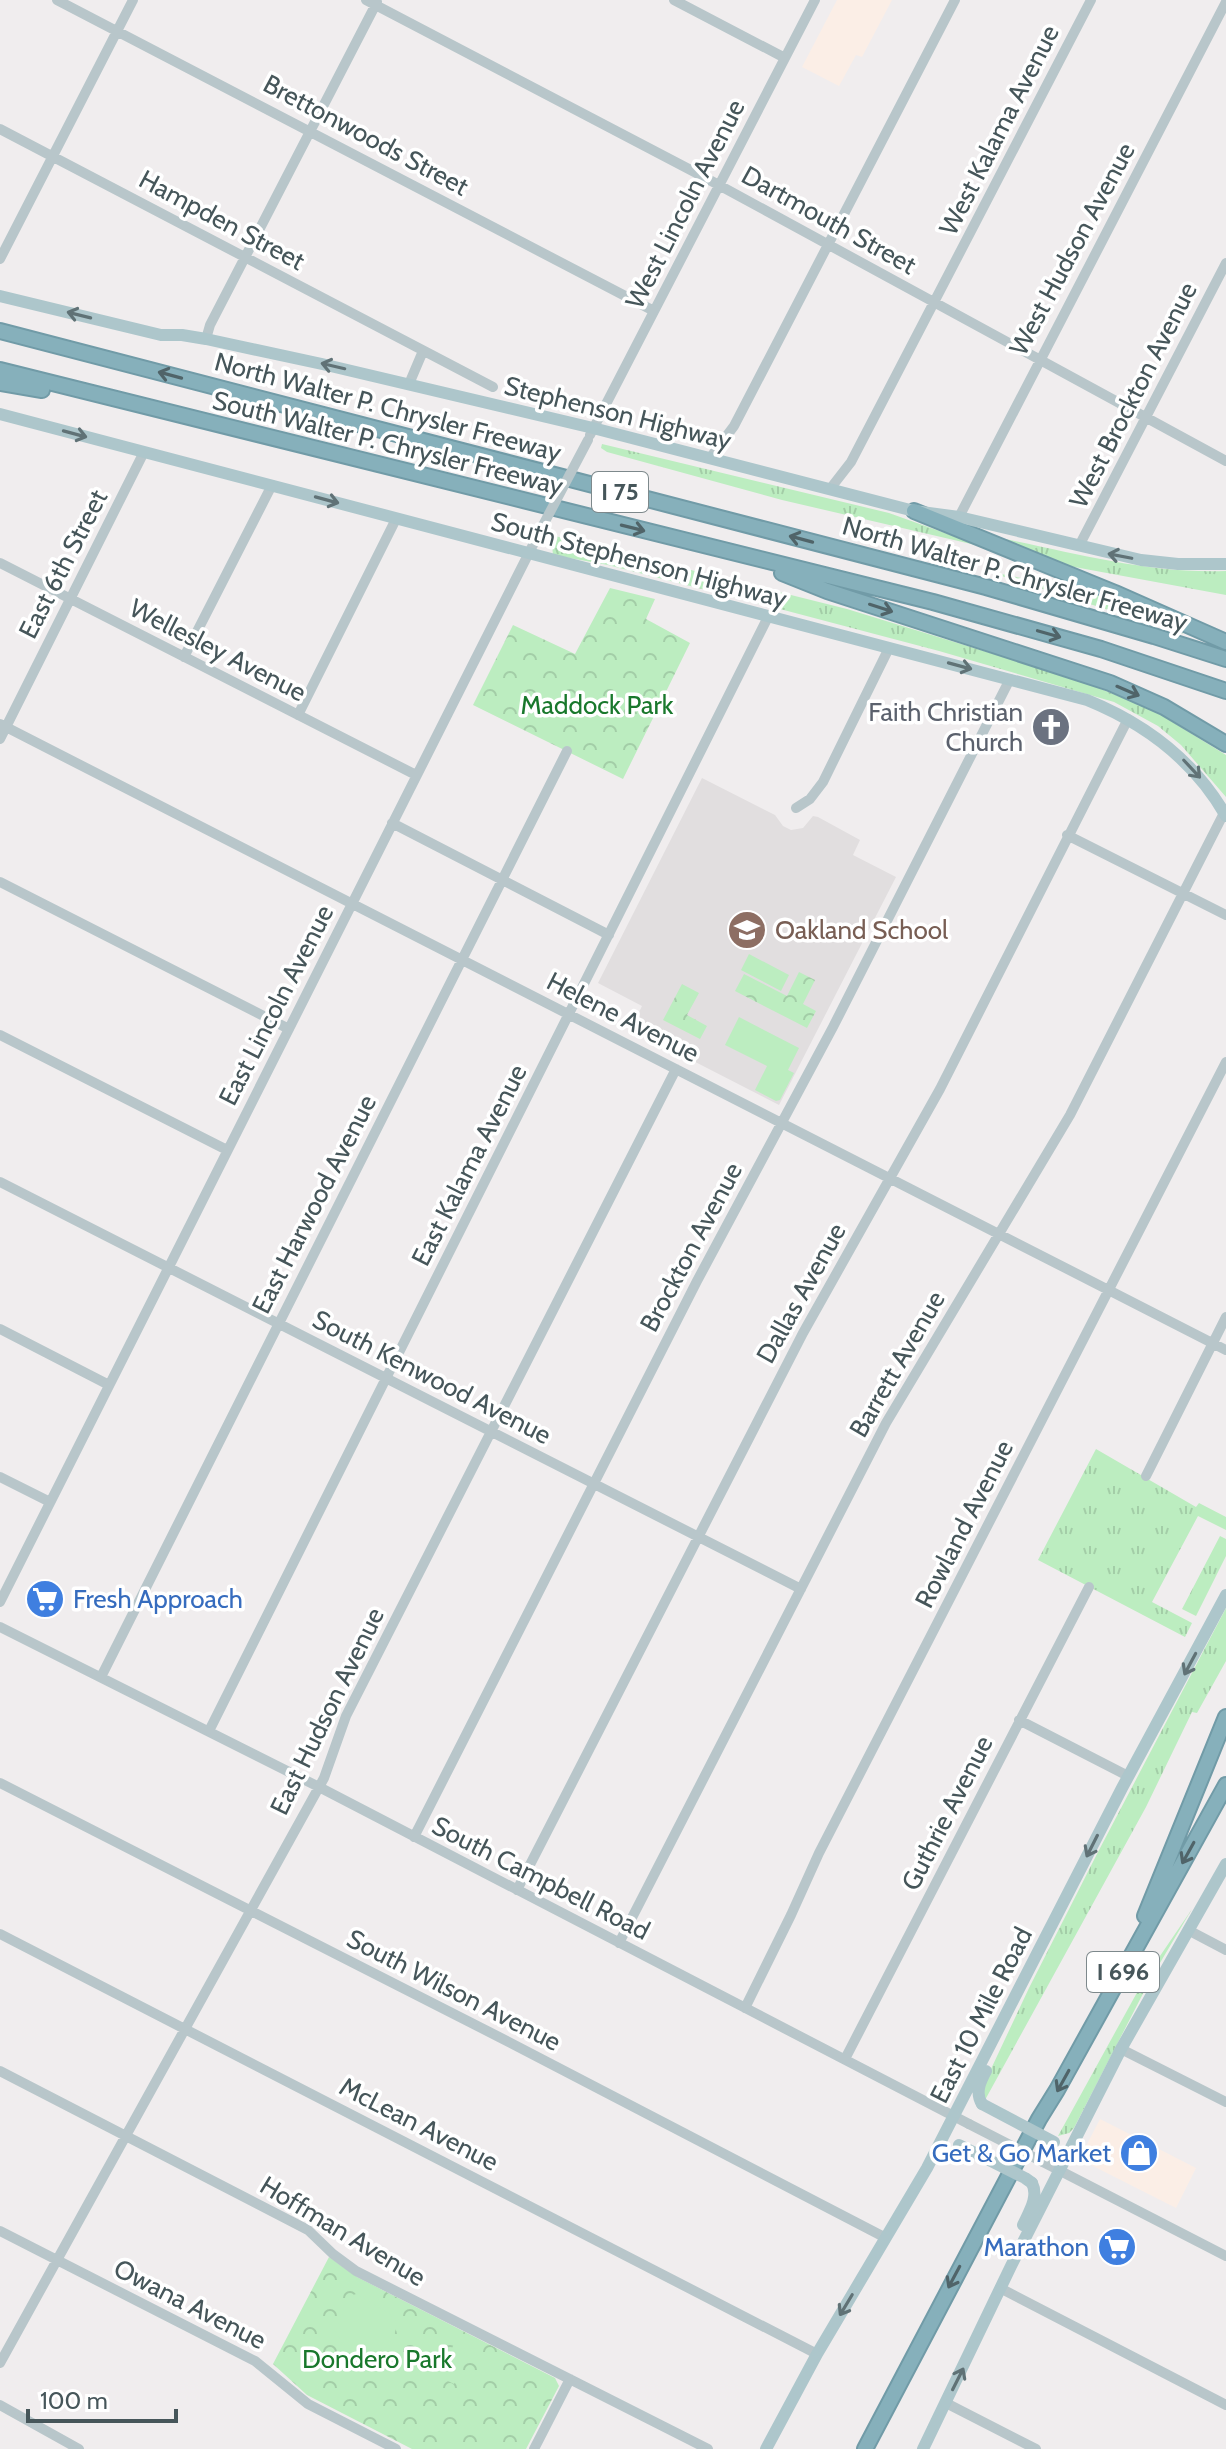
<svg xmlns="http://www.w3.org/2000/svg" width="1226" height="2449" font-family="Cabin,sans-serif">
<defs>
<pattern id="grass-tufts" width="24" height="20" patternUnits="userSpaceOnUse" patternTransform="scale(2)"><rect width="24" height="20" fill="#bcedc0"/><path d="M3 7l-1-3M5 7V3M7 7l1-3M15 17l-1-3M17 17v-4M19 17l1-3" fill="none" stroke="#a3cda7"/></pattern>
<pattern id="park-crowns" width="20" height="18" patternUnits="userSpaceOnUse" patternTransform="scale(2)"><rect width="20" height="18" fill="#bcedc0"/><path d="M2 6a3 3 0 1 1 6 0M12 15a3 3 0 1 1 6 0" fill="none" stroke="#a3cda7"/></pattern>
</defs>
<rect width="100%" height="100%" fill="#f0edee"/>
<path fill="#fbeee6" d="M837 0H892L862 57 856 55 839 86 802 67Z
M1100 2119 1196 2168 1176 2208 1091 2165 1085 2148Z"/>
<path fill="#e1dedf" d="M702 778 775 815 783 826 791 830 803 828 813 816 818 817 860 840 853 855 896 877 779 1105 631 1029 642 1006 598 983Z"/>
<path fill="url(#grass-tufts)" d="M602 444 889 513 984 547 782 500 607 452 601 448Z
M555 536 847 609 1081 681 1153 710 1226 755V797L1181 745 1158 726 1114 702 939 651 753 602 608 565 553 555 552 545Z
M1005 539C1078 554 1151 574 1226 571V595L1069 566Z
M986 571 1092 592 1167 624 1184 634Z
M1096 1449 1196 1507 1199 1503 1226 1517V1530L1198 1516 1152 1602 1192 1623 1185 1637 1038 1560Z
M1220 1536 1226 1539V1556L1196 1616 1182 1609Z
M1226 1608V1661L1197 1713 1192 1712 1146 1807 985 2100 983 2086 1029 1988 1098 1852Z
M1192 1909 1151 1978 1074 2128 1069 2133 1058 2136 1145 1978Z"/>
<path fill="url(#park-crowns)" d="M610 588 655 599 646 619 690 643 623 779 473 705 513 625 575 654Z
M799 972 815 980 803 1004 816 1011 807 1028 735 991 744 974 787 996Z
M682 984 699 993 687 1015 707 1026 700 1039 663 1020Z
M329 2257 357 2277 555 2378 559 2386 526 2449H412L307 2395 273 2364Z"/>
<path fill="#bcedc0" d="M749 954 789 975 781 991 741 970Z
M739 1017 799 1048 788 1070 794 1073 780 1100 776 1101 755 1090 767 1066 725 1045Z
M356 2294 391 2315 396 2322C398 2345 373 2362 351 2351 344 2347 339 2338 335 2331L350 2296Z
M454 2344 470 2352 454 2384 438 2376Z"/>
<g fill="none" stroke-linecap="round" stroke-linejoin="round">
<g stroke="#719ba7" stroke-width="18">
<path id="highway" d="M0 331 986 587 1154 636 1226 659
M0 370 933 602 1101 649 1226 691
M0 383 42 390
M914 511 1115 593 1226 642
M782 573 827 591 1110 683 1164 707 1226 744
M1145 1916 1226 1717
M865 2449 1039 2119 1057 2090 1226 1785"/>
</g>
<path stroke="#b8c6ca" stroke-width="10" d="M57 0 654 311
M366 0 704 177 1226 461
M674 0 785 58
M0 129 493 387
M0 259 133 0
M206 339 210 325 377 2
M409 384 423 351
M590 435 815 0
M710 458 734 426 955 0
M830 489 851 462 1091 0
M959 517 1226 2
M1079 546 1226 263
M0 563 416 775
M184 657 272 485
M298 715 396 519
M0 724 1226 1350
M0 739 144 452
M796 808 810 799 823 782 889 648
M392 823 609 935
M1067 835 1226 915
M0 882 289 1029
M0 1035 227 1150
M0 1182 801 1589
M0 1329 109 1385
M1146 1476 1226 1317
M0 1477 50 1502
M0 1602 541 529
M0 1627 319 1787 969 2124
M101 1677 567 751
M1019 1720 1128 1776
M209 1731 768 617
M0 1783 499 2037 886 2238
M414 1837 697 1281 833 1027 1010 679
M517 1890 803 1333 940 1089 1128 719
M1188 1930 1226 1950
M0 1934 817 2354
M619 1943 886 1423 1070 1115 1224 813
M745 2008 791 1915 819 1853 1226 1062
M1121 2049 1226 2102
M845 2059 1089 1587
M0 2071 308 2230 333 2254 356 2271 708 2449
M1043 2162 1226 2256
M0 2231 255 2361 308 2404 396 2449
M1000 2288 1226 2405
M0 2363 324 1778 346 1716 676 1069
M946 2403 1036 2449
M0 2405 79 2449
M534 2449 570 2379"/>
<path stroke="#adc6cb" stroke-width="12" d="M0 296 161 335H182L206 339 322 364 593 428 914 511 959 517 1141 560 1178 564H1226
M0 414 1087 700C1146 724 1194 760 1226 816
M982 2104C975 2093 980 2082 986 2071
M1023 2225C1029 2212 1039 2197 1032 2183
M766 2449 817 2354 927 2168 1122 1788 1226 1595
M923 2449 1011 2266 1121 2049 1226 1864"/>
<use href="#highway" stroke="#86b0bb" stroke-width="14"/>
<path stroke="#b8c6ca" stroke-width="10" d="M541 529 588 440
M969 2124 1043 2162"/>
<path stroke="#adc6cb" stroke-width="12" d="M982 2104 1054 2142
M959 2145 1025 2178 1032 2183"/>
</g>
<defs><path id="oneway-shaft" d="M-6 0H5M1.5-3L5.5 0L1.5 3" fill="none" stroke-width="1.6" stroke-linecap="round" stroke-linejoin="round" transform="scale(2)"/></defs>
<g stroke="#607276">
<use href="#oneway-shaft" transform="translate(79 315) rotate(-166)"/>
<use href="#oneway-shaft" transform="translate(333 366) rotate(-167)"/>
<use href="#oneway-shaft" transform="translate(75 434) rotate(15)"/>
<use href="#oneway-shaft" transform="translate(327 500) rotate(15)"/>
<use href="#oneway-shaft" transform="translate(1120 556) rotate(-169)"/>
<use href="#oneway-shaft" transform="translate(960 666) rotate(15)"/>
<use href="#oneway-shaft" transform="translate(1192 769) rotate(47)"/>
<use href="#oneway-shaft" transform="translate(1190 1664) rotate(118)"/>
<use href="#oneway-shaft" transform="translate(1092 1846) rotate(117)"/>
<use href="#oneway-shaft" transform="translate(846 2305) rotate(121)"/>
<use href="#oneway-shaft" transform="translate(958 2379) rotate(-63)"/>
</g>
<g stroke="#506469">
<use href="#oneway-shaft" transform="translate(170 375) rotate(-165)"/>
<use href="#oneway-shaft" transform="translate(633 528) rotate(14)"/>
<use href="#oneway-shaft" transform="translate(801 539) rotate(-165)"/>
<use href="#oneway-shaft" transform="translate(881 608) rotate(18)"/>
<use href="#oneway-shaft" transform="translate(1049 634) rotate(16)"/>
<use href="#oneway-shaft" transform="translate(1128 691) rotate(23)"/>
<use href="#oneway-shaft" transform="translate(1188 1853) rotate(119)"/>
<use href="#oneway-shaft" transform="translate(1063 2081) rotate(119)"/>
<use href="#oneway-shaft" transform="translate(954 2277) rotate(118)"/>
</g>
<defs>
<g id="church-disc" transform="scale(2)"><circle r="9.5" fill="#6b7280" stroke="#fff"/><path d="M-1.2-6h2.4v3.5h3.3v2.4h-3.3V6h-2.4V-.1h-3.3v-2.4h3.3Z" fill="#fff"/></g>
<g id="school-disc" transform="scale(2)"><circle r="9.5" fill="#8d6e63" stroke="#fff"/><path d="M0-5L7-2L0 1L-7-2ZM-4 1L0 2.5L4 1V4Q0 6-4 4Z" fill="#fff"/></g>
<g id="supermarket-disc" transform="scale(2)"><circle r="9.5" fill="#3f7fe0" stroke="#fff"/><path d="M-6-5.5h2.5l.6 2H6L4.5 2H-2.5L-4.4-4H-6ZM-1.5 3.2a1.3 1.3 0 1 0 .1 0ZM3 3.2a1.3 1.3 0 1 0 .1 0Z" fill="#fff"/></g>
<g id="shop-disc" transform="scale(2)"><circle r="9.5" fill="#3f7fe0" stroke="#fff"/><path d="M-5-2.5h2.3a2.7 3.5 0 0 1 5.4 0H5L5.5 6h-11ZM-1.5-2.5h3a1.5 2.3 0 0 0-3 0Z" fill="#fff"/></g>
</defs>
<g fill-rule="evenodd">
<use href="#church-disc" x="1051" y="727"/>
<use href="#school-disc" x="747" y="930"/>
<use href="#supermarket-disc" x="45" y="1599"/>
<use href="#shop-disc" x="1139" y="2153"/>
<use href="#supermarket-disc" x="1117" y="2247"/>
</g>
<g text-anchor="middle" stroke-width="7" stroke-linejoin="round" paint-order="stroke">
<g fill="#fff" stroke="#7e898c" stroke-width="2">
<rect x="592" y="472" width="56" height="40" rx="6"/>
<rect x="1087" y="1952" width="72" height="40" rx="6"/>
</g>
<g font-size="24" font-weight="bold" fill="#46565a">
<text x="620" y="500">I 75</text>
<text x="1123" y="1980">I 696</text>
</g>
<g font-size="26" fill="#46565a" stroke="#fff">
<text transform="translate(999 130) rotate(-63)" y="9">West Kalama Avenue</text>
<text transform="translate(366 135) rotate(28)" y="9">Brettonwoods Street</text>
<text transform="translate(685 204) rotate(-63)" y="9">West Lincoln Avenue</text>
<text transform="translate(222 220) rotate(28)" y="9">Hampden Street</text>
<text transform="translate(829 220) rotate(29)" y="9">Dartmouth Street</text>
<text transform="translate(1072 249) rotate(-62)" y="9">West Hudson Avenue</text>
<text transform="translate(1133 395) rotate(-63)" y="9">West Brockton Avenue</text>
<text transform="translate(388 407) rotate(15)" y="9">North Walter P. Chrysler Freeway</text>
<text transform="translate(618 413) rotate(14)" y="9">Stephenson Highway</text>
<text transform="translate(388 443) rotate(14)" y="9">South Walter P. Chrysler Freeway</text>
<text transform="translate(639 560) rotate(15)" y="9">South Stephenson Highway</text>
<text transform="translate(63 564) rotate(-63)" y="9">East 6th Street</text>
<text transform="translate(1015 574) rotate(16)" y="9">North Walter P. Chrysler Freeway</text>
<text transform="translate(218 650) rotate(27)" y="9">Wellesley Avenue</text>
<text transform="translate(276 1005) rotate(-63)" y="9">East Lincoln Avenue</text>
<text transform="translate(623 1017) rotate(27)" y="9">Helene Avenue</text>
<text transform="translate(469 1165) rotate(-63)" y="9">East Kalama Avenue</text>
<text transform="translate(314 1204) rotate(-63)" y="9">East Harwood Avenue</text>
<text transform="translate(691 1247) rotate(-62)" y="9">Brockton Avenue</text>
<text transform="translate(801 1293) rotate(-61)" y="9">Dallas Avenue</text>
<text transform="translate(897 1364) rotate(-60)" y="9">Barrett Avenue</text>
<text transform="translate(432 1377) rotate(27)" y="9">South Kenwood Avenue</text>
<text transform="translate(964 1524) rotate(-63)" y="9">Rowland Avenue</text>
<text transform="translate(327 1711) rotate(-64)" y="9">East Hudson Avenue</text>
<text transform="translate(947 1813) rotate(-63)" y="9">Guthrie Avenue</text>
<text transform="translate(541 1878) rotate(27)" y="9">South Campbell Road</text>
<text transform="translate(454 1990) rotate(27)" y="9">South Wilson Avenue</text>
<text transform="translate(981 2015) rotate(-63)" y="9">East 10 Mile Road</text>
<text transform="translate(419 2124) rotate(27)" y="9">McLean Avenue</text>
<text transform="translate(343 2231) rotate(31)" y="9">Hoffman Avenue</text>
<text transform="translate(190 2304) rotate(27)" y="9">Owana Avenue</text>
</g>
<g font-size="26" fill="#19782c" stroke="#fff">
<text x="597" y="714">Maddock Park</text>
<text x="377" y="2368">Dondero Park</text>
</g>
<g font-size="26" fill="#5b616d" stroke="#fff" text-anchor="end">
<text x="1023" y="721">Faith Christian<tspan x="1023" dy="30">Church</tspan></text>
</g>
<g font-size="26" fill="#785e54" stroke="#fff" text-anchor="start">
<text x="775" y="939">Oakland School</text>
</g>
<g font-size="26" fill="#366cbe" stroke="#fff" text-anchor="end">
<text x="73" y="1608" text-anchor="start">Fresh Approach</text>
<text x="1111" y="2162">Get &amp; Go Market</text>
<text x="1089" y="2256">Marathon</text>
</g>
</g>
<path d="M28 2409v12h148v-12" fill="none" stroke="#46565a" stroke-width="4"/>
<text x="40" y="2409" font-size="24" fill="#46565a" stroke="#ffffff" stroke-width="6" paint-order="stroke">100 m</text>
</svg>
